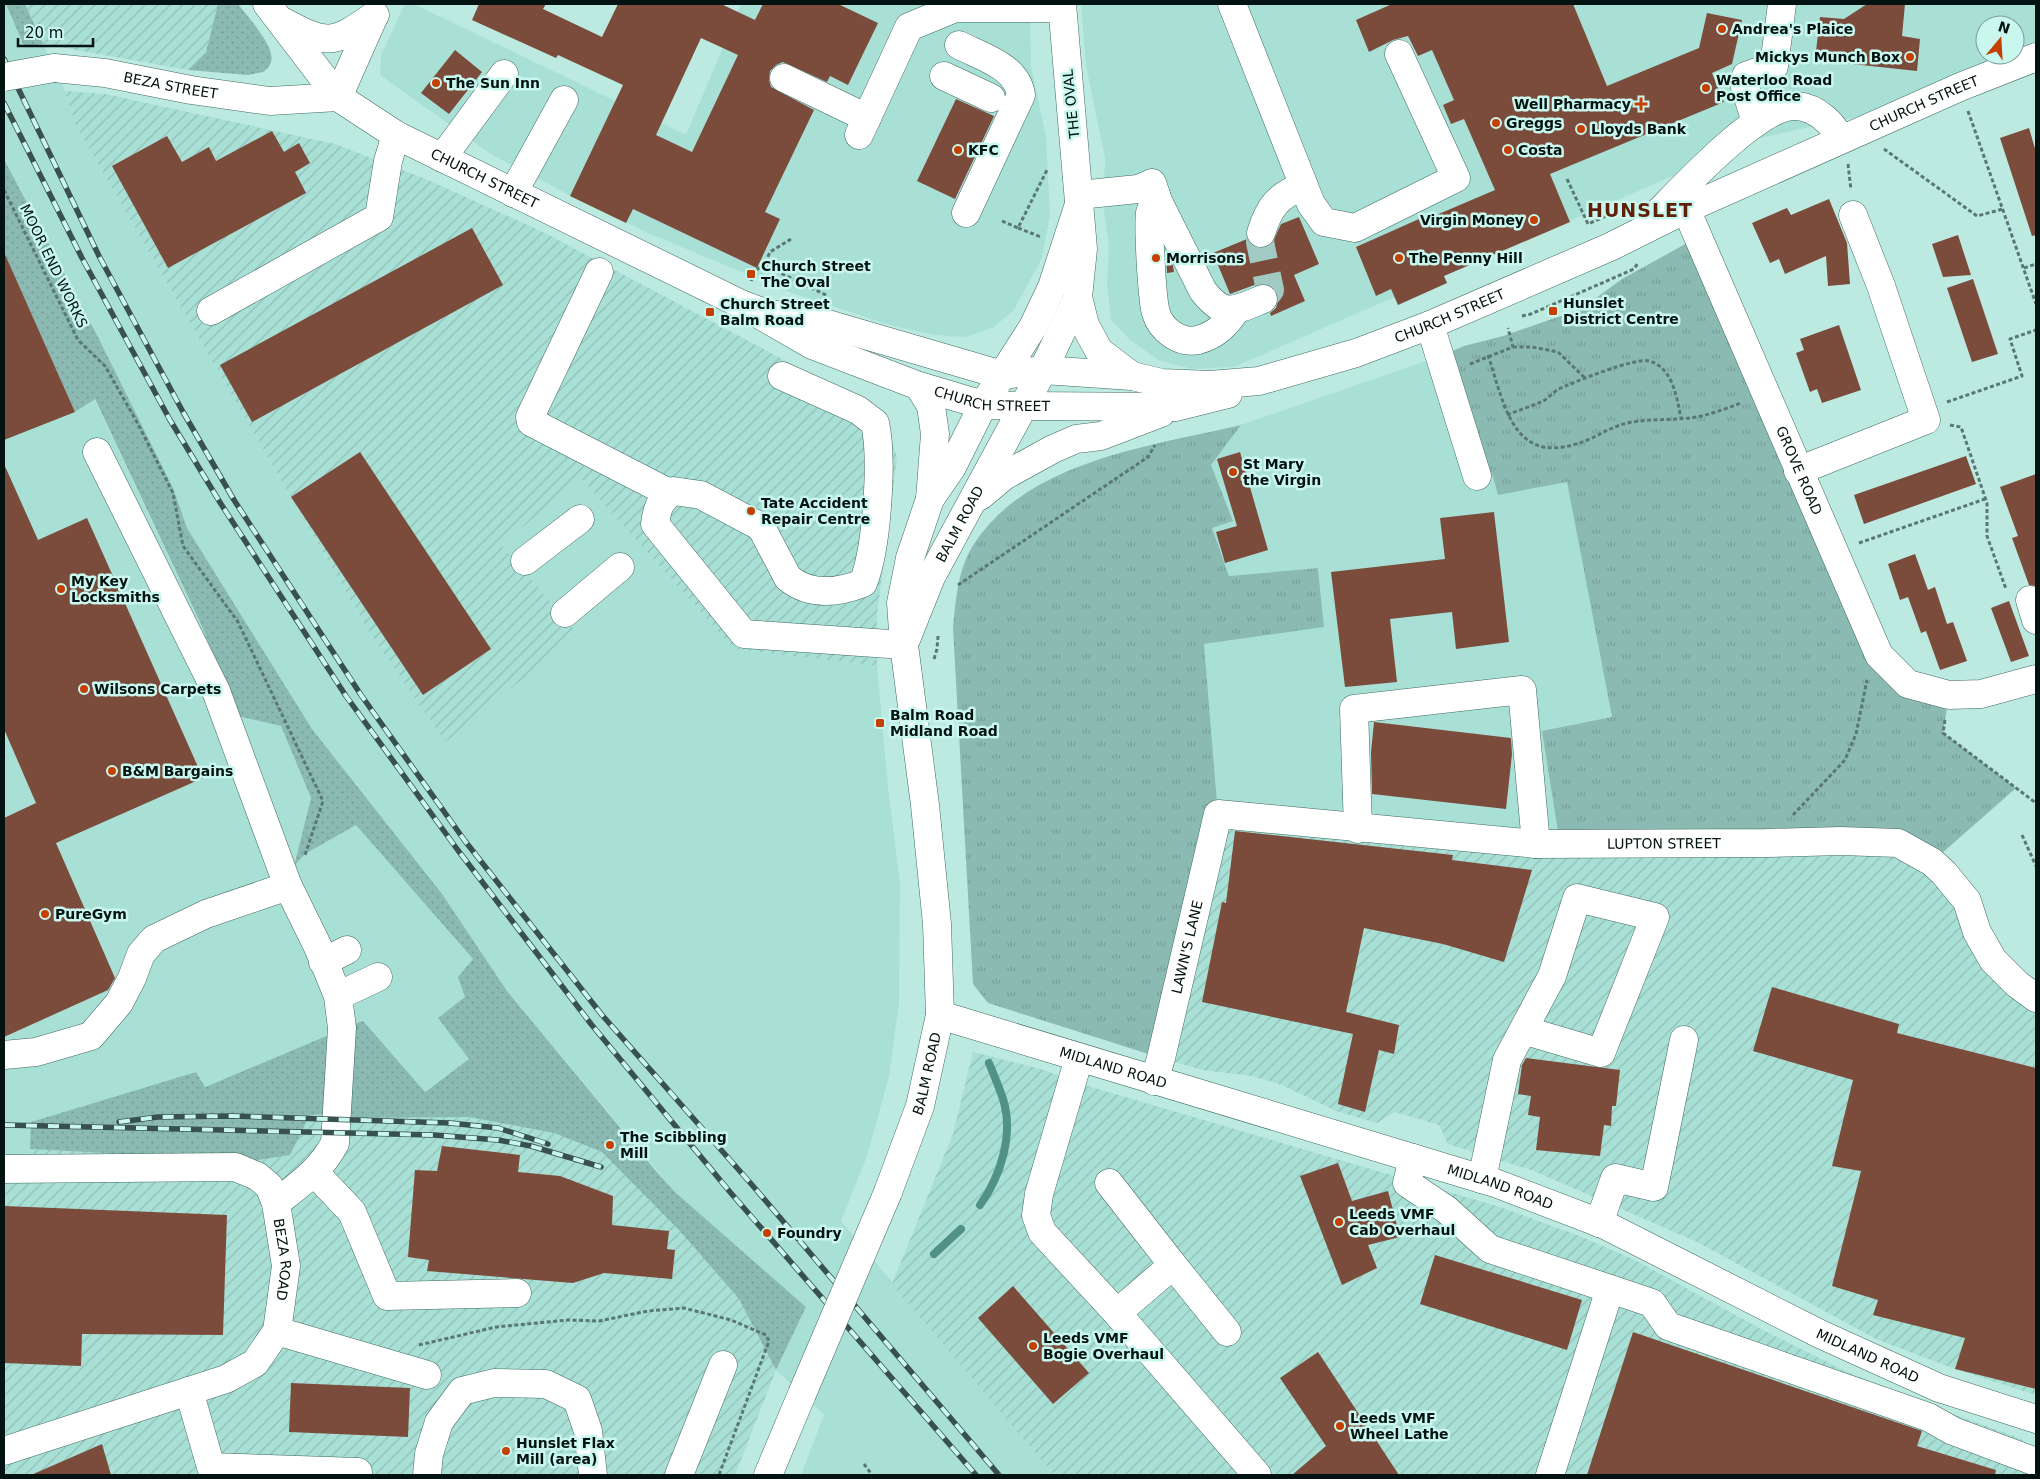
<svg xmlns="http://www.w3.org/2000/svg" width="2040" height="1479" font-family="'DejaVu Sans',sans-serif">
<defs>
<pattern id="industrial-furrows" width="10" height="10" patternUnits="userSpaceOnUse" patternTransform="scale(1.25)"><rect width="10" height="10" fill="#a9e0d6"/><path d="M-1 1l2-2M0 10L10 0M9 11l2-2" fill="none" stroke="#90bfb7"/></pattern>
<pattern id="grass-dots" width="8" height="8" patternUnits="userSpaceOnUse" patternTransform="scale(1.25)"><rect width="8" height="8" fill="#8abab1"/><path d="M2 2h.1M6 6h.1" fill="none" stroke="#759f97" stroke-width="1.8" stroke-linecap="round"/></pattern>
<pattern id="park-tufts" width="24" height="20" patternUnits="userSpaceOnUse" patternTransform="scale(1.25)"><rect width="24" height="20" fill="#8abab1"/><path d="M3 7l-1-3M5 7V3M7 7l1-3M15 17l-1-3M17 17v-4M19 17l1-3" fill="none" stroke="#759f97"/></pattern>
</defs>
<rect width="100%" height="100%" fill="#bceae1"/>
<path fill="#a9e0d6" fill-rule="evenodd" d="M4 4H6L24 45 43 44 65 91 75 124 365 625 501 545 581 477 734 649 877 666 888 787 900 882 899 1003 889 1077 867 1156 841 1221 1054 1475H801L824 1415 776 1370 806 1307 675 1192 507 991 378 813 312 729 187 528 173 488 98 337 4 158Z
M405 4H414L686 135 741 4H1030L1031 66 1046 137 1050 216 1042 258 1014 310 994 327 965 337 934 335 890 325 789 292 646 232 571 196 489 153 380 75 381 55Z
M1081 4H2036V51L1879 112 1760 138 1234 367 1192 369 1158 360 1130 340 1111 320 1107 283 1109 246 1103 204 1105 158 1086 66ZM1985 25H2015V55H1985Z
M4 252 75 412 94 399 200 622 238 716 281 726 311 798 294 865 305 854 356 825 473 959 465 997 469 1059 424 1092 342 1028 324 1037 204 1087 196 1072 32 1122 30 1170 4 1169Z
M1443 355 1493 477 1498 494 1567 482 1612 717 1560 844 1218 814 1204 644 1324 627 1318 568 1229 576 1212 528 1233 521 1211 465 1241 425Z"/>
<path fill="url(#industrial-furrows)" d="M25 4H218L206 52 188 70 43 44Z
M65 91 105 94 335 144 426 179 547 234 882 412 897 457 877 615V666L734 649 581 478 501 545 578 634 445 742 365 625 75 124Z
M1218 814 1358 829 1841 841 1932 862 2036 998V1395L1955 1369 1876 1339 1697 1242 1534 1171 1448 1144 1439 1125 1395 1112 1377 1123 1336 1111 1280 1084 1251 1076 1203 1070 1161 1058Z
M973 1052 1041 1069 1088 1086 1500 1207 1577 1235 1633 1259 1761 1329 1843 1370 1928 1405 2022 1439 2036 1475H1054L892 1284 953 1134Z
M337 1114 357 1118 469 1117 554 1133 602 1152 679 1230 739 1299 776 1370 735 1475H4V1169L30 1170V1149L253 1161 290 1155 310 1115Z"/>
<path fill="url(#grass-dots)" d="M6 4H25L43 44 24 46Z
M218 4H238C247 16 276 47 271 62 270 66 266 70 263 72L248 75 188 70 206 52Z
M4 159 98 337 173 488 187 528 312 729 442 894 507 991 656 1171 675 1192 806 1307 776 1370 739 1299 679 1230 602 1152 554 1133 469 1117 357 1118 337 1114 310 1115 290 1155 253 1161 30 1149 31 1122 196 1072 205 1087 324 1037 342 1028 363 1021 425 1092 469 1059 438 1018 465 997 458 977 473 959 356 825 305 854 294 866 311 798 281 726 238 716 200 622 95 399 75 412 4 252Z"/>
<path fill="url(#park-tufts)" d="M1698 237 1879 655 1949 695 1943 733 2016 788 1932 862 1898 843 1560 844 1542 731 1612 717 1567 482 1498 495 1493 477 1443 355 1464 346 1503 336 1581 309 1622 279Z
M1241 425 1211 465 1233 521 1212 528 1229 576 1318 568 1324 627 1204 644 1218 814 1161 1058 988 1003 973 984 953 628C956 598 958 566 976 541 1031 460 1152 446 1241 425Z"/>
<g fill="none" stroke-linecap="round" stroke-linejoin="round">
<path stroke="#509287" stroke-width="8" d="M980 1205C1001 1176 1014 1134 1003 1099 999 1087 994 1075 989 1063
M934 1254 961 1229"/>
</g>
<path fill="#7b4c3c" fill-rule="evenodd" d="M479 4H546L543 9 602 37 618 4H721L755 20 763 4H838L878 23 848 85 830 76 827 82 783 62 776 65 770 71 769 80 771 87 814 110 765 212 780 219 757 268 633 209 626 223 570 196 623 85 558 55 556 58 472 20ZM701 38 738 55 692 152 656 135Z
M1392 4H1573L1607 86 1699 48 1707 13 1742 20 1732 64 1712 73 1724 102 1550 174 1570 222 1444 276 1447 283 1398 305 1391 289 1376 296 1356 247 1419 219 1420 222 1495 190 1464 119 1451 124 1443 105 1454 100 1432 50 1418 56 1408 36 1393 40 1369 52 1356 20Z
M1867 4H1905L1902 36 1920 39 1917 71 1815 60 1820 17 1844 19Z
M455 50 482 72 449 114 421 93Z
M956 99 994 116 955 199 917 181Z
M2029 128 2036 152V235L2032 236 2000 138Z
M272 131 284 152 299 143 310 163 295 172 306 193 168 268 112 166 167 136 182 162 209 147 216 161Z
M1829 199 1847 243 1850 284 1828 286 1826 256 1785 274 1779 259 1770 263 1752 223 1787 208 1791 215Z
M1299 217 1319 264 1294 275 1305 301 1271 316 1270 313 1276 308 1278 300 1277 293 1272 286 1264 284H1257L1230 294 1213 253 1247 239 1256 248H1265L1272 244 1281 224Z
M472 228 503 285 252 422 220 365Z
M1958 235 1971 275 1943 277 1932 244Z
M4 252 75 412 4 440Z
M1166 252 1173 266 1174 272 1167 273Z
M1973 279 1998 354 1972 362 1947 288Z
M1839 325 1861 390 1822 403 1817 389 1810 392 1796 353 1804 350 1800 339Z
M360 452 491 649 423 695 291 497Z
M1240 452 1268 550 1225 563 1216 532 1237 526 1217 459Z
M1966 456 1976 484 1864 524 1854 495Z
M4 464 38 540 87 518 203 778 56 843 115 978 108 990 4 1037V818L36 803 4 729Z
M2036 474V586L2029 585 2012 538 2018 536 2000 487Z
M1494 512 1509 642 1456 649 1452 612 1390 619 1397 682 1345 687 1331 572 1445 559 1440 518Z
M1915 554 1928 590 1935 587 1947 624 1953 622 1967 661 1940 670 1926 631 1921 633 1908 597 1900 600 1888 564Z
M2009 601 2029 656 2011 662 1991 608Z
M1374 722 1511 738 1512 754 1506 809 1372 794 1371 752Z
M1235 831 1453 855 1452 860 1532 870 1504 962 1443 944 1364 928 1346 1012 1399 1025 1394 1054 1379 1050 1365 1112 1338 1104 1353 1034 1202 1002 1222 902 1226 903Z
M1772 987 1899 1024 1897 1033 2036 1068V1389L1955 1369 1965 1338 1873 1315 1878 1300 1832 1286 1861 1171 1832 1166 1853 1080 1753 1051Z
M1526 1058 1620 1070 1616 1106H1612L1611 1126 1604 1125 1600 1156 1536 1150 1540 1117 1528 1115 1531 1096 1518 1094 1522 1065Z
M442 1146 520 1155 518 1172 560 1176 613 1196 612 1225 669 1231 667 1249 675 1250 672 1279 604 1273 573 1283 427 1271 429 1260 408 1257 415 1170 437 1171Z
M1338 1163 1352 1201 1388 1191 1400 1237 1368 1245 1377 1268 1342 1285 1300 1176Z
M4 1206 227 1215 223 1335 82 1334 81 1366 4 1363Z
M1435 1255 1582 1300 1567 1350 1420 1304Z
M1013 1286 1089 1373 1053 1404 978 1318Z
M1633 1332 1922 1431 1917 1446 1996 1470 1995 1475H1587Z
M1318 1352 1399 1475H1292L1326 1446 1280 1378Z
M291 1383 410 1388 408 1437 289 1432Z
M102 1444 111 1475H31Z"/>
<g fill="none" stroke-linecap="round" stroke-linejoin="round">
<path stroke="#a0cac2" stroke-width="28" stroke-dasharray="28 14" stroke-linecap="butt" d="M1261 233 1260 242 1270 290 1263 299"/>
<g stroke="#3e6961" stroke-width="29">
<g id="minor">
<path id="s1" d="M267 4 338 97 396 135 741 304 812 345 919 386 983 405 1024 406 1176 407 1228 394"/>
<path d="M1232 4 1311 204 1324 222 1355 228 1456 178 1399 54"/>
<path d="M284 22C328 46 334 44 375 15"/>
<path d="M959 45C982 57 1017 66 1021 95L966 213"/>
<path id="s2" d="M54 68 105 73 191 90 270 101 338 97"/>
<path d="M944 76 991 98"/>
<path d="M784 78 867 118"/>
<path d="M338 97 374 16"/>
<path d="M1756 122 1745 87 1746 76 1774 66 1782 4"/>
<path d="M859 135 909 27 955 8H1062"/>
<path d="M442 158 504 74"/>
<path d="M513 193 564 100"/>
<path d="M1079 195 1138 189 1152 183 1158 201 1203 291C1224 318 1234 311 1263 299"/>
<path d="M1156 195C1154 201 1152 207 1150 213 1148 227 1152 300 1156 313 1161 330 1180 344 1198 340 1216 335 1226 325 1236 310"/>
<path id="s3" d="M1686 209 1879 655 1908 684 1949 695 1981 694 2036 679"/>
<path d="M1656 215C1682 189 1760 103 1797 106 1817 108 1832 123 1841 139"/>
<path d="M1261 233C1269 207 1278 195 1304 186"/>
<path d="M599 272 530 417 531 422 669 493"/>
<path d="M1078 297 1085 325 1099 351 1132 376"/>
<path id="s4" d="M741 304 765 313 824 323 1002 375 1043 370 1132 376 1162 383 1210 385 1259 381 1356 353 1430 325 1610 247 1686 209 1960 87 2036 57"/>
<path d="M211 311 379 217 388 161 396 135"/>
<path d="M1430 325 1477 476"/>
<path d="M782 376 858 410 875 423C883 459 877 549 863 583 838 593 810 596 788 578L761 527 701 495 673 491C660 499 657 509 655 524L744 634 904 645"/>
<path d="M919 386 931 406 935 434 930 499"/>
<path d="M97 452 216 691 288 886 318 947 338 996 342 1028 335 1143C321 1170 300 1184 276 1203"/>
<path d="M1798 471 1926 420 1881 286 1853 215"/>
<path d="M980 496 1004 476 1053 449 1076 439 1101 436 1161 413"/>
<path d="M525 561 580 519"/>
<path d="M2030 600 2036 620"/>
<path d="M565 613 620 567"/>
<path id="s5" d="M907 637 931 577 1043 370 1078 297 1083 249 1062 4"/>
<path d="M1358 829 1354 709 1522 690 1536 844"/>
<path d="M323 962 347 950"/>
<path d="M338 996 378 977"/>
<path id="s6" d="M940 1015 1495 1183 1605 1225 1820 1334 1939 1388 2036 1419"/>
<path d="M4 1055 36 1052 91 1036 119 1003 132 978 141 954 154 939 206 914 288 886"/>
<path d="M1079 1058 1039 1194 1036 1215 1042 1232 1117 1313 1257 1475"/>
<path id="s7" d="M1154 1081 1161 1058 1218 814 1536 844 1766 843 1841 841 1898 843 1932 862 1944 873 1967 901 1977 932 1993 960 2017 984 2036 998"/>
<path d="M1413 1158 1407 1183 1447 1210 1490 1249 1652 1303 1668 1326 1928 1417 1953 1431 2036 1462"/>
<path id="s8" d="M4 1169 235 1167 257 1176 269 1186 276 1203 286 1266 277 1331 255 1363 226 1379 4 1451"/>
<path d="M315 1173 352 1212 387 1296 517 1293"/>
<path d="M1482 1179 1507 1060 1552 976 1577 898 1655 917 1601 1053 1523 1030"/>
<path d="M1109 1183 1173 1265 1117 1313"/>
<path id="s9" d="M888 1192 920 1106 940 1015 937 924 925 805 904 645 901 603 910 558 930 499 952 467 983 405 1033 327 1052 287 1079 204"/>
<path d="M1599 1223 1615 1178 1654 1187 1684 1040"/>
<path d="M1173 1265 1227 1332"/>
<path d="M277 1331 427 1375"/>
<path d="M189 1391 211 1467 358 1472"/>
<path d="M427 1475 429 1454 439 1422 462 1391 494 1383 546 1384 577 1399 588 1431 593 1475"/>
<path d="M679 1475 723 1365"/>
<path d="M768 1475 802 1394"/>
<path d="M1550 1475 1610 1289"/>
</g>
</g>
<path stroke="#5a7873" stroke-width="3" stroke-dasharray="4 2.5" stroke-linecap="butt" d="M1968 111 2036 304
M1884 149 1977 216 2003 209
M1848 164 1851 190
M1567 179 1588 224 1606 216
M4 190 78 340 105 366 138 424 173 493 183 546 238 622 323 801 305 855
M1002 221 1018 228 1048 168
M1018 228 1041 237
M791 239 770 252 764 265 826 295
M2024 268 2036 264
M751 281 756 270 764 265
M1522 316 1531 314 1634 269 1638 263
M1513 347H1532L1558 352 1585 378
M1488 355C1506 410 1514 471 1590 439 1604 432 1616 425 1632 422 1651 419 1671 420 1690 418 1707 416 1725 409 1741 403
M1470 364 1513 347 1508 328
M1947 402 2022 376 2010 339 2036 330
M1507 415C1519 410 1532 406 1543 401 1549 398 1553 392 1559 389 1574 382 1636 357 1649 361 1673 367 1677 399 1681 418
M1950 425 1961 427 1987 503V536L2006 589
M1859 543 1985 499
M958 585 1148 457 1155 445
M934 659 937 649 938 636
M1945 720 1943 733 2036 803
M1793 815 1845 760 1856 734 1867 680
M2022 835 2036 866
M419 1345 496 1327 568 1320 599 1321 648 1311 684 1308 731 1320 766 1335 769 1341 719 1475
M864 1464 872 1475"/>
<use href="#minor" stroke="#fff" stroke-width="28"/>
<g stroke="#39514d" stroke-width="5.5">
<path id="rail" d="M4 59 99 256 183 412 234 500 361 695 465 841 602 1015 753 1186 999 1475
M4 103 82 258 170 420 221 504 346 696 457 849 591 1024 730 1192 976 1475
M119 1122 158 1117 233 1116 450 1123 498 1128 548 1144
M4 1125 434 1135 498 1140 531 1146 601 1167"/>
</g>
<use href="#rail" stroke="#c9f7ee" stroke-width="4" stroke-dasharray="11" stroke-linecap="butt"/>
<g stroke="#3e6961" stroke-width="29" stroke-linecap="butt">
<path id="minor-bridge" d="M4 77 54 68
M802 1394 888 1192"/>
</g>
<use href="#minor-bridge" stroke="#fff" stroke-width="28"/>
</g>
<g fill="#c53f01" stroke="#c9f7ee" stroke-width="2">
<circle cx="1722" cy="29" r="5"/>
<circle cx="1910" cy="57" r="5"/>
<circle cx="436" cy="83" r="5"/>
<circle cx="1706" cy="88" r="5"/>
<path d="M1638.5 96.5h5v5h5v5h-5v5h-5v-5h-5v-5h5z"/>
<circle cx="1496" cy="123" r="5"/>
<circle cx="1581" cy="129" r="5"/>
<circle cx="958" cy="150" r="5"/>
<circle cx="1508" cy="150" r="5"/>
<circle cx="1534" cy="220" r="5"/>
<circle cx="1156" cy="258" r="5"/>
<circle cx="1399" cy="258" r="5"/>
<rect x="746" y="269" width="10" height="10" rx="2.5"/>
<rect x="1548" y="306" width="10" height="10" rx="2.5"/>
<rect x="705" y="307" width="10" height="10" rx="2.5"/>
<circle cx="1233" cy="472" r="5"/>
<circle cx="751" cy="511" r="5"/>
<circle cx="61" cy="589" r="5"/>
<circle cx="84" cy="689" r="5"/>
<rect x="875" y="718" width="10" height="10" rx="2.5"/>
<circle cx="112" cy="771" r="5"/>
<circle cx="45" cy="914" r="5"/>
<circle cx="610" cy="1145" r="5"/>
<circle cx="1339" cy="1222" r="5"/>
<circle cx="767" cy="1233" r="5"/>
<circle cx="1033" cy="1346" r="5"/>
<circle cx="1340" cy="1426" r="5"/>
<circle cx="506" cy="1451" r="5"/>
</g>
<g text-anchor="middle" stroke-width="5" stroke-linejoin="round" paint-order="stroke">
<g font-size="14" font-weight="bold" fill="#031311" stroke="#c9f7ee" text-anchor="start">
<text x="1732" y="34">Andrea's Plaice</text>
<text x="1900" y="62" text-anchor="end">Mickys Munch Box</text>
<text x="1716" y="85">Waterloo Road<tspan x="1716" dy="16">Post Office</tspan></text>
<text x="446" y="88">The Sun Inn</text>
<text x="1631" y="109" text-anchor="end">Well Pharmacy</text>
<text x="1506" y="128">Greggs</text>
<text x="1591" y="134">Lloyds Bank</text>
<text x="968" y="155">KFC</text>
<text x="1518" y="155">Costa</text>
<text x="1524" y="225" text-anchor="end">Virgin Money</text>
<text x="1166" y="263">Morrisons</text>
<text x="1409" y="263">The Penny Hill</text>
<text x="761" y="271">Church Street<tspan x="761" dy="16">The Oval</tspan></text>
<text x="1563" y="308">Hunslet<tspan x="1563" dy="16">District Centre</tspan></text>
<text x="720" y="309">Church Street<tspan x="720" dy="16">Balm Road</tspan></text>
<text x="1243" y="469">St Mary<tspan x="1243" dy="16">the Virgin</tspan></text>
<text x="761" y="508">Tate Accident<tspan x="761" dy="16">Repair Centre</tspan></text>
<text x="71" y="586">My Key<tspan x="71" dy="16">Locksmiths</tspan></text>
<text x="94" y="694">Wilsons Carpets</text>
<text x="890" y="720">Balm Road<tspan x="890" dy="16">Midland Road</tspan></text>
<text x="122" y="776">B&amp;M Bargains</text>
<text x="55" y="919">PureGym</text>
<text x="620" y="1142">The Scibbling<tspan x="620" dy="16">Mill</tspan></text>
<text x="1349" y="1219">Leeds VMF<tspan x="1349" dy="16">Cab Overhaul</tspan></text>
<text x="777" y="1238">Foundry</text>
<text x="1043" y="1343">Leeds VMF<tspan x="1043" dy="16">Bogie Overhaul</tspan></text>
<text x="1350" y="1423">Leeds VMF<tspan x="1350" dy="16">Wheel Lathe</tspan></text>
<text x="516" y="1448">Hunslet Flax<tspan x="516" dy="16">Mill (area)</tspan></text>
</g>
<g font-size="14" fill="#031311" stroke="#c9f7ee">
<text dy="5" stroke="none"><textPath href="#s2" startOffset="118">BEZA STREET</textPath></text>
<text dy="5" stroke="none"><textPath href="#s4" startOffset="1251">CHURCH STREET</textPath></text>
<text transform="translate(1071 104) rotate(-96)" y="5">THE OVAL</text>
<text dy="5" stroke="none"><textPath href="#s1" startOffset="285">CHURCH STREET</textPath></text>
<text transform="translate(54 266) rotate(64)" y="5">MOOR END WORKS</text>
<text dy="5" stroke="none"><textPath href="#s4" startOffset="731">CHURCH STREET</textPath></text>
<text dy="5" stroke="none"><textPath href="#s1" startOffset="842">CHURCH STREET</textPath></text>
<text dy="5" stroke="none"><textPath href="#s3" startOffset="285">GROVE ROAD</textPath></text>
<text dy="5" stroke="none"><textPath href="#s5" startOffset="125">BALM ROAD</textPath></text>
<text dy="5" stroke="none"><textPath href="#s7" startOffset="722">LUPTON STREET</textPath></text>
<text dy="5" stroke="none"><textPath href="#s7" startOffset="138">LAWN'S LANE</textPath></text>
<text dy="5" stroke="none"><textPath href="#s6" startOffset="181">MIDLAND ROAD</textPath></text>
<text dy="5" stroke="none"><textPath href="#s9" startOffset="125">BALM ROAD</textPath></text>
<text dy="5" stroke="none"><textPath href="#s6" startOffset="586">MIDLAND ROAD</textPath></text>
<text dy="5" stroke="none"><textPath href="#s8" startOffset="346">BEZA ROAD</textPath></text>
<text dy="5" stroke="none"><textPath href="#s6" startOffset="991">MIDLAND ROAD</textPath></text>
</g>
<g font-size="19" font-weight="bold" letter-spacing="1" fill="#601f08" stroke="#c9f7ee">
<text x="1640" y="217">HUNSLET</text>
</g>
</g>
<rect width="2040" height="1479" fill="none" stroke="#031311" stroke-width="10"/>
<g transform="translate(2000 40) rotate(18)"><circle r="24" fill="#c9f7ee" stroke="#7a9c96"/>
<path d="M0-4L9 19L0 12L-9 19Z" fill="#c53f01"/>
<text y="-8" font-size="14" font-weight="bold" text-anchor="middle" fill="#031311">N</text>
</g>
<path d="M18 38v8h75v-8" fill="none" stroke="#031311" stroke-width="2.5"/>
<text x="25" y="38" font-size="15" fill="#031311" stroke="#c9f7ee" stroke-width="4" paint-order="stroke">20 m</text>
</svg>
